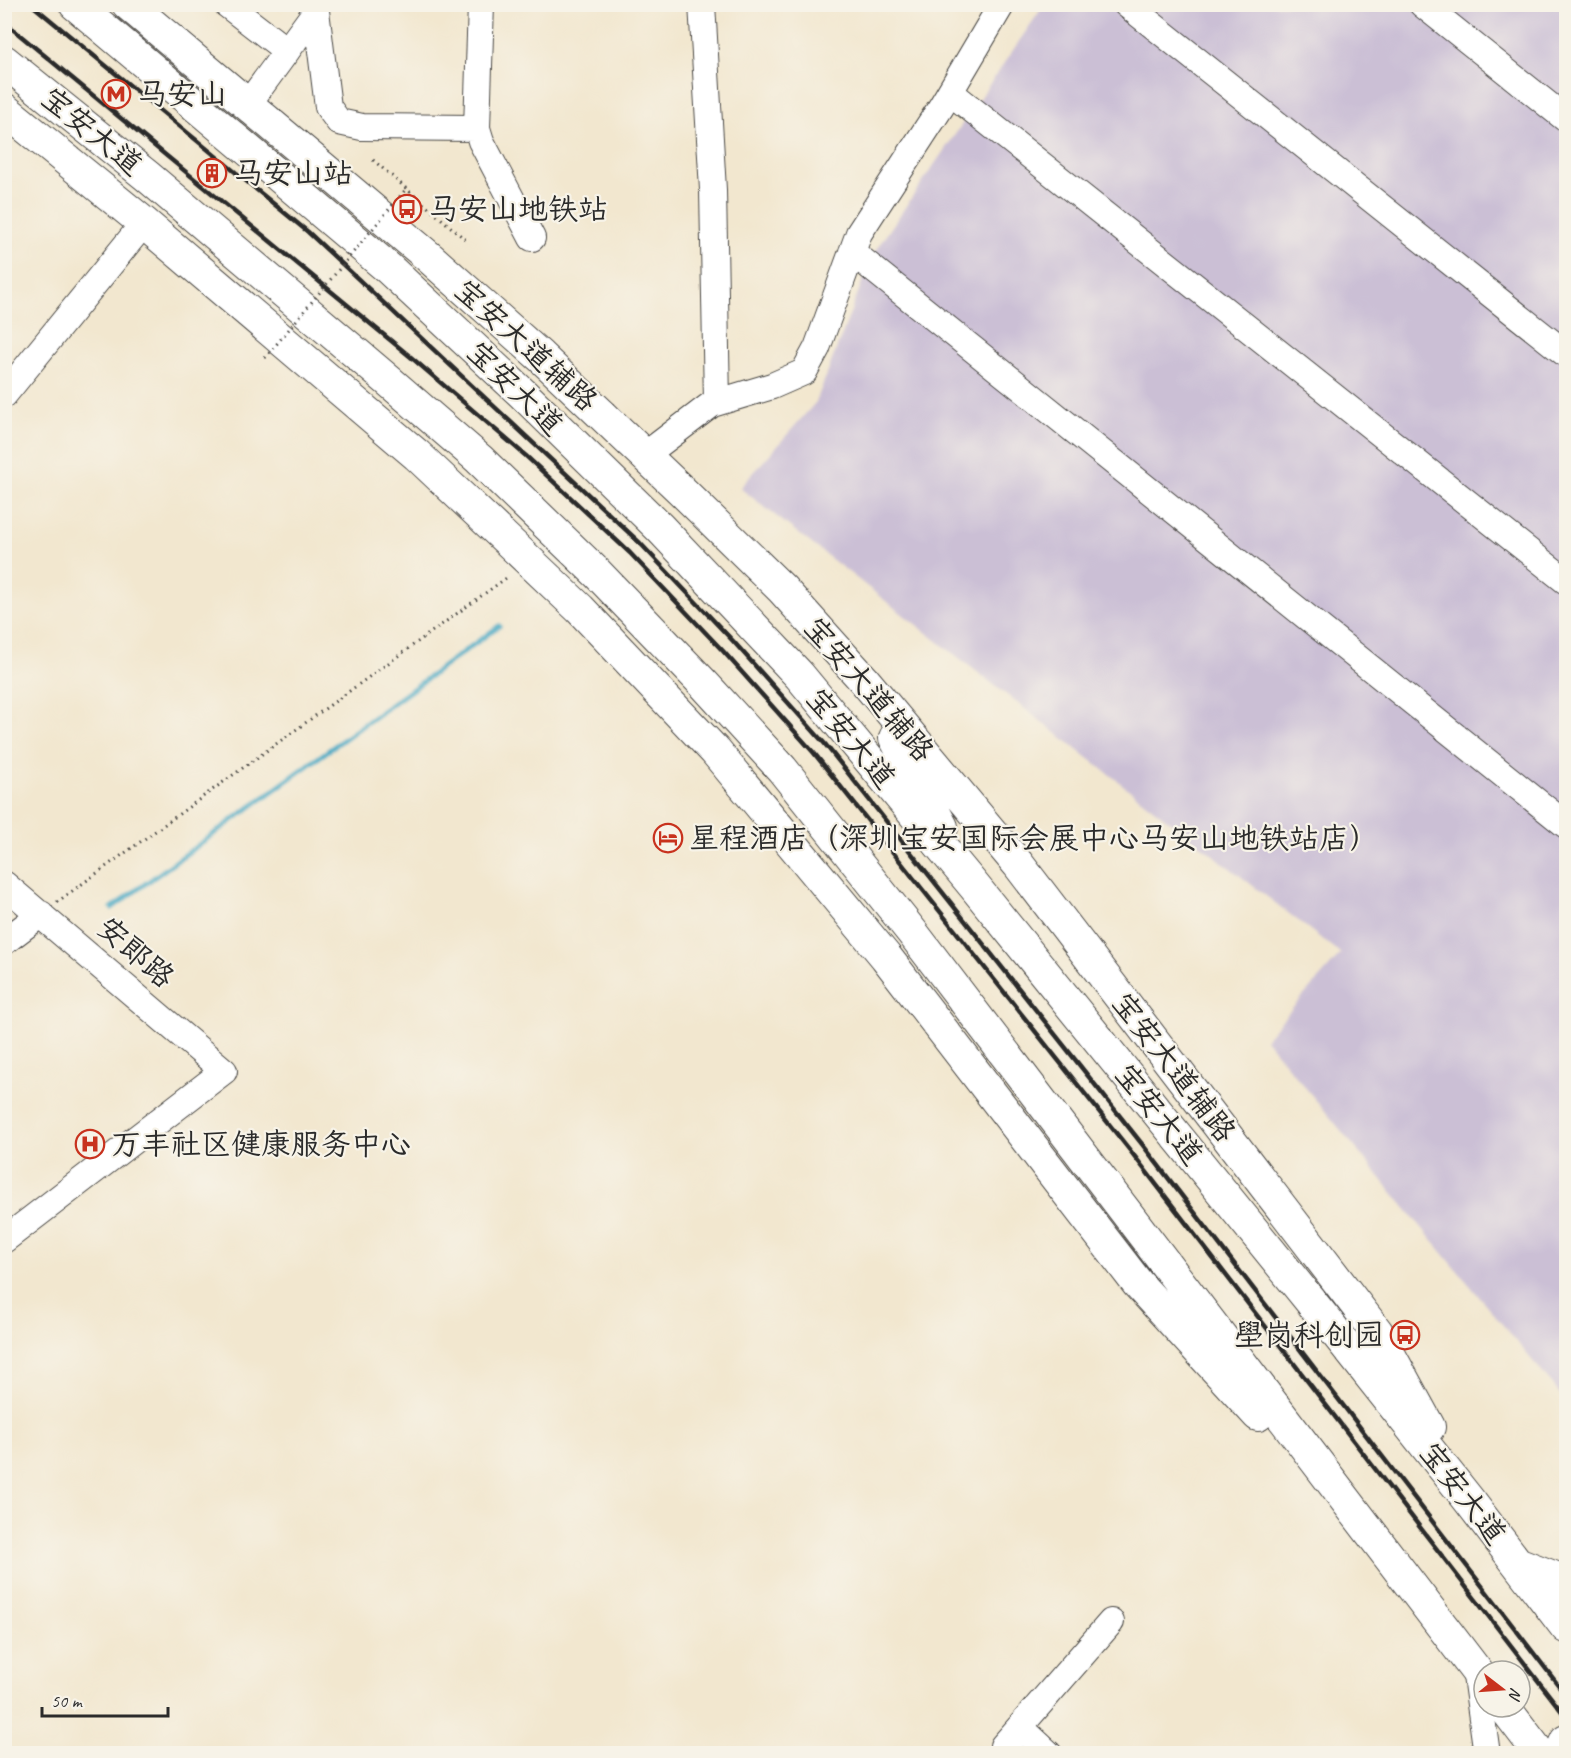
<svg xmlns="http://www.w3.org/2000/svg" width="1571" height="1758" font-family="Caveat,'LXGW WenKai TC',sans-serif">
<rect width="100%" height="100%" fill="#f7f3e8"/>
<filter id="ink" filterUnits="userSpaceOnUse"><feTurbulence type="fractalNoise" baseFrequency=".0167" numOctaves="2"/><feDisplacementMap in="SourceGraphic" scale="12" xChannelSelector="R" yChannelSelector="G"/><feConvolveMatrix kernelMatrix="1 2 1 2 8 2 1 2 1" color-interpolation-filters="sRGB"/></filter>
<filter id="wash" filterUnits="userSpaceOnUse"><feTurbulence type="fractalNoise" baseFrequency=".008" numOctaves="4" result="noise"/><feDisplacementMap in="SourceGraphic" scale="24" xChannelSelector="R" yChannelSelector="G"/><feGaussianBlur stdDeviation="1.35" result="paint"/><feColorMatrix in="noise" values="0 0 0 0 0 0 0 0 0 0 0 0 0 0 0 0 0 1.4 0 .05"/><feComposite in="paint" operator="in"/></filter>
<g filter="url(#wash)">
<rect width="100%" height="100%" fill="#f2e7cf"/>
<path fill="#cbbfd5" d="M1044 5H1566V1401L1265 1039 1341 954 740 488 816 402 873 254Z"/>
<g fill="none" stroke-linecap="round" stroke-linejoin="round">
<path stroke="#42a7c2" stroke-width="5" d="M112 908 499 626"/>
</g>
</g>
<g filter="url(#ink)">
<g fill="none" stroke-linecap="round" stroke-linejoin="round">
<g stroke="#494744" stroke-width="28">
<path id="minor" d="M226 4 287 51
M312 4 316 11 328 107 339 122 362 127 477 128
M481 4 477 128 481 141 532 238
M702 4 713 190 717 402
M1126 4 1566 354
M1422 4 1566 119
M950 92 1566 581
M248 104 316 11 317 4
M852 252 1566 825
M4 395 144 223
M645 455 712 404 772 386 804 372 817 348 859 233 941 107 1002 4
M4 884 224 1071 4 1240
M4 942 41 914
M1475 1669 1487 1754
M1020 1727 1049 1754
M1011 1754 1003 1746 1111 1622"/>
</g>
<g stroke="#494744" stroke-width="34">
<path id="major" d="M75 4 388 268 523 394 660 528 799 675 974 886 1325 1319 1468 1499 1566 1627
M128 4 430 258 540 356 681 490 782 589 864 680 1018 864 1377 1332 1429 1427
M4 61 147 176 390 382 479 459 597 573 703 683 782 769 912 932 1484 1681
M4 109 144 223 417 455 580 609 715 751 886 957 1138 1284 1258 1415
M895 738 942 827
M1517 1563 1566 1582
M1504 1707 1540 1754
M1560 1754 1566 1741"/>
</g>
<path stroke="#494744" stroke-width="3" stroke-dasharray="1.5 4.5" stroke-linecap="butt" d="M373 160 466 240
M57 902 509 576"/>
<use href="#minor" stroke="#fff" stroke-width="26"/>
<use href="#major" stroke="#fff" stroke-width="32"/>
<path stroke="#2b2b2b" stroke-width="4.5" d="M31 4 308 232 640 543 733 641 825 744 1142 1144 1566 1695
M4 22 412 358 526 456 630 553 723 651 814 753 1132 1153 1566 1717"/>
<path stroke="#494744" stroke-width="3" stroke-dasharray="1.5 4.5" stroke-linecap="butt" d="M265 358 406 189"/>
</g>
</g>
<defs>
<g id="metro-ring" transform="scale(1.5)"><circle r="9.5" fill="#f7f3e8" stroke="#c8321e" stroke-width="1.5"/><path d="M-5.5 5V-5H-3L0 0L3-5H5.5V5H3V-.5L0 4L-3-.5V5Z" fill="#c8321e"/></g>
<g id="building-ring" transform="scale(1.5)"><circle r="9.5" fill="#f7f3e8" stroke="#c8321e" stroke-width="1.5"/><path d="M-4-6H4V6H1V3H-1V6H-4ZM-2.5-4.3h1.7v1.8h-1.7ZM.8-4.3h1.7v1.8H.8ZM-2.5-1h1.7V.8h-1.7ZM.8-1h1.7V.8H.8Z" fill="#c8321e"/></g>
<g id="bus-ring" transform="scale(1.5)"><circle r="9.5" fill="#f7f3e8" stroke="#c8321e" stroke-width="1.5"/><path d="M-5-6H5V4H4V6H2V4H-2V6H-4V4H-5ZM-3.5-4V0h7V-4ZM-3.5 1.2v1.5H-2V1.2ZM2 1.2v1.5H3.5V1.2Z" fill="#c8321e"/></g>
<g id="hotel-ring" transform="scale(1.5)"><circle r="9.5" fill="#f7f3e8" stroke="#c8321e" stroke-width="1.5"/><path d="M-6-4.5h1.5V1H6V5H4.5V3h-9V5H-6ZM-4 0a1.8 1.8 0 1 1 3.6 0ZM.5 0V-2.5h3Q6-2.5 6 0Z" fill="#c8321e"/></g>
<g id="hospital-ring" transform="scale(1.5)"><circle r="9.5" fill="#f7f3e8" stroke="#c8321e" stroke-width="1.5"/><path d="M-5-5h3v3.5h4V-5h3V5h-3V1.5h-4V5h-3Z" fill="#c8321e"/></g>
</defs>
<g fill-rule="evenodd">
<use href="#metro-ring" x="116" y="94"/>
<use href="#building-ring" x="212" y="173"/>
<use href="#bus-ring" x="407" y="209"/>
<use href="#hotel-ring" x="668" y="838"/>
<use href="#hospital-ring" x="90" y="1144"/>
<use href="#bus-ring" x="1405" y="1335"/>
</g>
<g text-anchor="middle" stroke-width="4.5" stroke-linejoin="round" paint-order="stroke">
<g font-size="30" fill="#2b2b2b" stroke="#f7f3e8" text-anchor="start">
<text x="137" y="104">马安山</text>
<text x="233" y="183">马安山站</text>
<text x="428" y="219">马安山地铁站</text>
<text x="689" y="848">星程酒店（深圳宝安国际会展中心马安山地铁站店）</text>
<text x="111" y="1154">万丰社区健康服务中心</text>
<text x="1384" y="1345" text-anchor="end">壆岗科创园</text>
</g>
<g font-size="30" fill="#2b2b2b" stroke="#f7f3e8">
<text transform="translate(92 131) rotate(39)" y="10">宝安大道</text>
<text transform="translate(526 345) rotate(42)" y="10">宝安大道辅路</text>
<text transform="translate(515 388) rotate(44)" y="10">宝安大道</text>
<text transform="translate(869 689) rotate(49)" y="10">宝安大道辅路</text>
<text transform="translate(851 738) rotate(50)" y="10">宝安大道</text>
<text transform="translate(136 952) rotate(41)" y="10">安郎路</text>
<text transform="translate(1174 1067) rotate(52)" y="10">宝安大道辅路</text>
<text transform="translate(1159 1114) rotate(51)" y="10">宝安大道</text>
<text transform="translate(1463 1493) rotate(52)" y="10">宝安大道</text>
</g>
</g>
<rect width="1571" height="1758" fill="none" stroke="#f7f3e8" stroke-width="24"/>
<g transform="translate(1502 1689) rotate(107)"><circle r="28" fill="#f7f3e8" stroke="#a5a39c" stroke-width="1.5"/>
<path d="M0-4.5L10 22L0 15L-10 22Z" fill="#c8321e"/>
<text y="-9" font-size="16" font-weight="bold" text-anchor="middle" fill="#2b2b2b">N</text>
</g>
<path d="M42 1707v9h126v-9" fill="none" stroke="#2b2b2b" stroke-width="3"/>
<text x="51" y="1707" font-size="18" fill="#2b2b2b" stroke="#f7f3e8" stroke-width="4.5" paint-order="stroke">50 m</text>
</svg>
